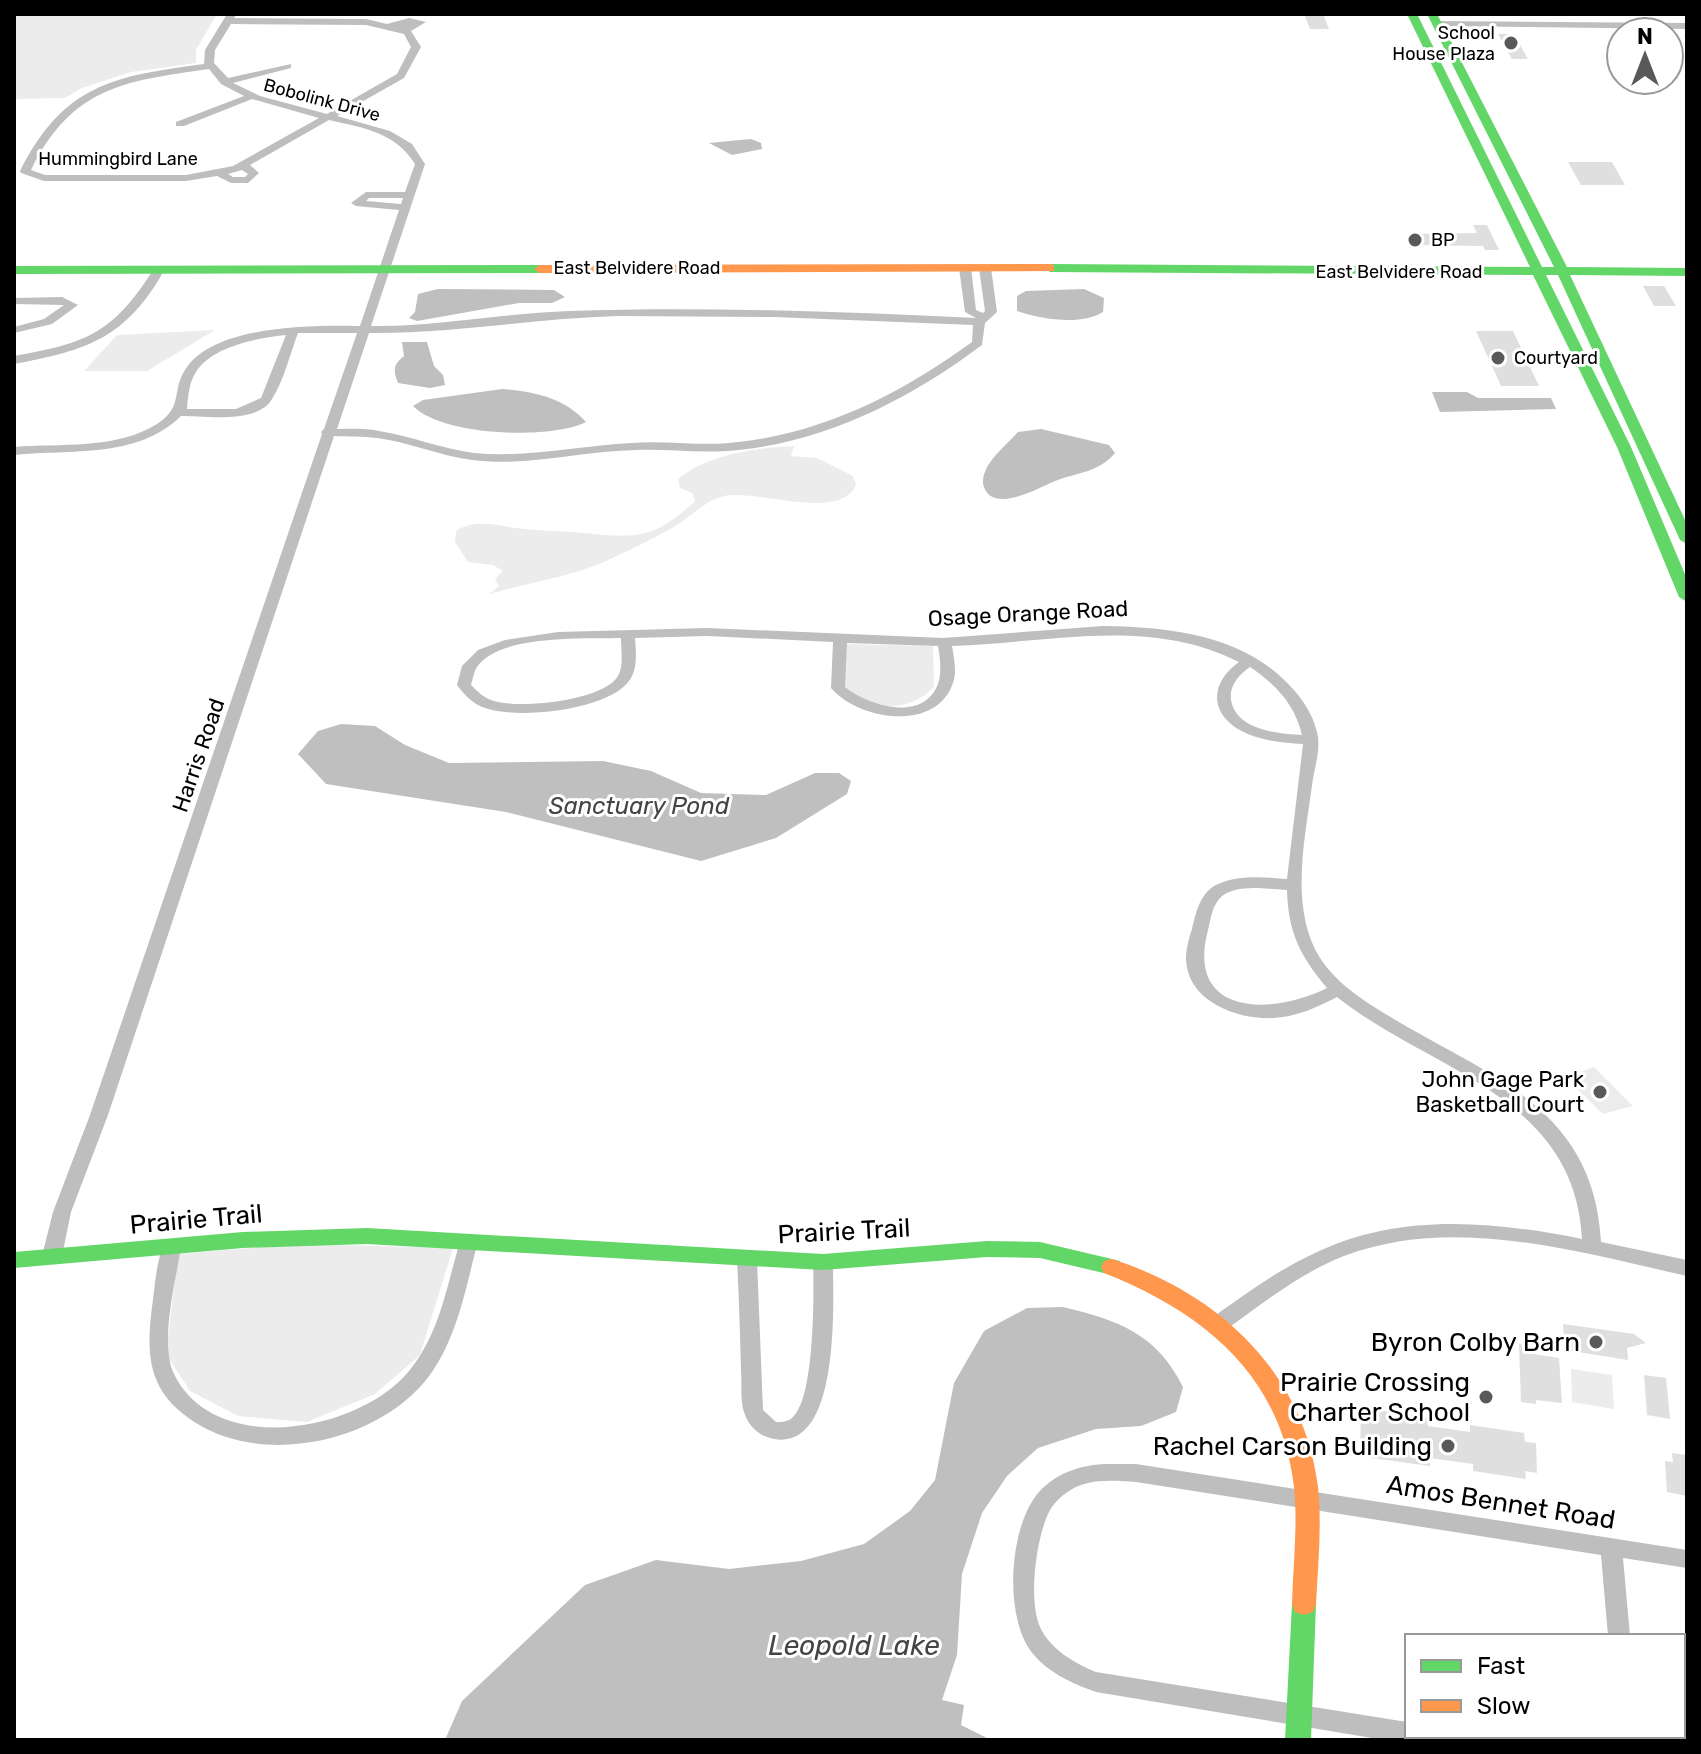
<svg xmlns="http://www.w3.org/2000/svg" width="1701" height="1754" font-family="Rubik,sans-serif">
<rect width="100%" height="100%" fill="#fff"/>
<path fill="#ececec" d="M14 14H217L196 50V63L131 72 82 88 65 98 14 99Z
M215 330 147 371H84L117 335Z
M794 446 791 456 817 458 853 476 856 485C840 522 756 489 724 496 705 500 689 519 672 528 651 540 628 551 606 561 570 577 527 583 489 594L499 586 495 579 503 571 493 565 468 562 455 542 456 531C474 519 496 525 516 528 538 531 561 531 583 533 637 538 653 540 695 501L692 493 680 488 678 479C709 454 755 448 794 446Z
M845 644 933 646 934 687C909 713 871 712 845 688Z
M1594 1067 1633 1106 1603 1114 1566 1078Z
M304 1244 453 1248 420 1355 375 1394 307 1422 238 1416 190 1391 166 1354 178 1254Z
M1571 1369 1612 1375 1614 1409 1572 1402Z"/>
<path fill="#bfbfbf" d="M751 139 761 143 762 149 732 155 709 143Z
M438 289 554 290 565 297 552 303H519L417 321 409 318 415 312 418 294Z
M1084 289 1104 298 1103 312C1081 326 1041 319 1017 311V296L1026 291Z
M402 342H427L434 366 443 375 445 385 430 388 398 383C393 370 393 365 404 356Z
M502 389C533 391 565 398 586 422 550 440 442 436 413 406L423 400Z
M1432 392H1467L1478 398H1551L1556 409 1440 412Z
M1041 429 1109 445 1115 453C1098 473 1078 472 1055 481 1039 488 993 514 984 487 981 480 985 470 989 464 997 452 1009 442 1018 432Z
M341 724 375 726 405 745 449 763 603 761 651 771 701 793 766 795 815 773H839L851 781 847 794 776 838 701 861 506 812 326 784 298 754 318 731Z
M1063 1307C1118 1320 1157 1334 1183 1387L1176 1412 1141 1426 1096 1429 1038 1448 1007 1476 982 1513 962 1574 957 1655 942 1700 964 1705 961 1725 991 1740H445L462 1701 585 1585 656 1560 729 1569 801 1561 864 1544 910 1511 935 1480 954 1383 984 1331 1027 1308Z"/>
<path fill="#dfdfdf" d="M1304 14H1323L1329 29H1310Z
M1498 34H1514L1528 59H1512Z
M1568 162H1612L1625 185H1581Z
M1473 225H1487L1499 250H1485L1483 246 1412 245 1407 234 1477 233Z
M1643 286H1664L1676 306H1654Z
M1476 331H1513L1539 386H1501Z
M1563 1324 1634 1334 1646 1343 1627 1348 1628 1360 1565 1350Z
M1519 1344 1532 1346 1533 1354 1559 1358 1562 1403 1536 1400V1404L1521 1402Z
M1644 1375 1666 1378 1670 1419 1647 1415Z
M1371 1409 1427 1417 1428 1426 1470 1432V1425L1524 1433 1525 1442 1536 1443 1537 1473 1525 1471 1526 1479 1473 1471V1464L1430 1458V1466L1371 1458 1372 1450 1360 1449 1361 1415 1371 1416Z
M1672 1453 1687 1455V1496L1667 1492 1665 1461 1673 1462Z"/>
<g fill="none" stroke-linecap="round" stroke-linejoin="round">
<path fill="#bebebe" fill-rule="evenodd" d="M227 14H237L234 18 366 19 387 24 409 18 426 22 411 31 421 47 404 78 337 116 390 131 412 144 425 164 371 326C438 327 504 313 570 311 706 306 841 312 976 318L965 312 959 268 965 265 971 268 976 310 983 313 985 311 979 268 985 265 991 268 997 312 985 323 982 345C907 401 822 444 727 451 696 453 666 449 636 450 581 451 527 467 472 460 440 456 409 442 377 438 363 436 348 437 334 436L108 1115 71 1212 62 1256 59 1261 52 1263 45 1261 42 1256 53 1212 90 1115 322 434 321 432 324 429 357 333H298C290 354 284 380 272 399 258 424 205 416 181 416 137 459 71 449 14 455V447C61 443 115 450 157 424 185 406 170 390 187 367 217 325 313 325 360 326L399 210 356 206 351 203 366 192H405L415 164C395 132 364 128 329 120L250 165 259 173 248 183H231L217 176 186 181H44L21 173 20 171C64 84 114 76 204 64L205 50ZM231 24 366 25 404 34 411 47 397 74 327 114 260 96 233 83 291 68V64L228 78 214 63 215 50ZM209 69 221 84 244 96 176 122V126H184L252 99 319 118 233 166 186 175H45L31 170C72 87 124 81 209 69ZM242 170 248 174 245 177H233L228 174ZM369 198H403L401 204 366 201ZM619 316 774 317 973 325 972 342C899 395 820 435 729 443 696 446 664 440 632 443 579 446 527 458 474 453 442 449 411 436 379 431 366 428 351 429 337 429L369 333C453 334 535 318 619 316ZM286 335 261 398 236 409H187C188 396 189 383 196 372 212 346 258 338 286 335Z
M1437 21 1687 23V29L1434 26 1432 24Z
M155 267 165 269C126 338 89 350 14 364V356C89 343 114 332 155 267Z
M62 297 78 305 52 324 14 333V327L44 319 64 305 14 304V298Z
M1103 626C1170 627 1246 635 1293 689 1305 702 1315 719 1318 737 1320 752 1314 770 1312 785 1305 839 1289 908 1320 958 1336 983 1364 1001 1389 1016 1487 1076 1594 1106 1601 1242L1687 1260V1276C1577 1252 1454 1214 1344 1256 1300 1273 1262 1304 1224 1331L1217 1333 1210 1331 1207 1325 1210 1319C1243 1296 1276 1271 1313 1254 1398 1212 1492 1221 1582 1239 1575 1095 1430 1071 1337 997 1318 1007 1296 1017 1273 1018 1237 1020 1187 1001 1186 959 1186 949 1189 938 1192 929 1196 913 1199 896 1214 886 1236 874 1263 877 1287 879L1303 744C1284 743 1265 741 1248 734 1210 718 1207 685 1239 662 1149 616 1049 643 952 646 954 658 957 672 953 683 936 733 858 720 831 688L833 642 707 636 635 638C636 652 638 669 629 681 607 711 512 721 480 706 470 701 463 693 457 685L462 666 478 650 505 640 558 632 707 628 943 638ZM621 638C621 650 624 666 618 676 604 701 516 710 491 700 483 697 477 691 471 685 473 679 474 671 477 667 499 634 585 639 621 638ZM847 643 938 646C940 658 942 672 938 684 923 723 869 706 845 687ZM1250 667C1275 684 1295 704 1302 735 1278 734 1236 730 1231 700 1229 685 1239 675 1250 667ZM1258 888 1287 890C1288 932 1300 956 1327 988 1271 1016 1185 1016 1208 930 1211 918 1212 905 1222 896 1233 888 1246 888 1258 888Z
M469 1234 476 1236 478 1241C465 1290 456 1348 420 1387 368 1443 263 1465 196 1423 180 1413 163 1398 156 1379 147 1357 149 1331 152 1307 155 1287 156 1260 165 1242L172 1240 179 1242 181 1247C176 1280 159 1343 174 1374 215 1458 359 1432 409 1371 439 1335 447 1286 460 1241L462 1236Z
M747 1253 754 1255 757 1260 763 1410 776 1422C782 1422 788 1422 793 1417 815 1397 814 1292 813 1262L816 1257 823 1255 830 1257 833 1262C833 1302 841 1451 774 1439 760 1437 748 1426 744 1412 740 1400 742 1383 741 1370 740 1333 739 1297 737 1260L740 1255Z
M1105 1464H1136L1687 1550V1568L1623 1558 1630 1636H1608L1601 1555 1136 1482C1119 1481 1098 1479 1081 1485 1069 1489 1055 1500 1049 1512 1036 1538 1028 1600 1040 1627 1050 1649 1074 1663 1096 1672L1407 1722V1736H1458L1459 1740H1384L1096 1692C1071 1683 1046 1672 1030 1650 1004 1613 1009 1526 1039 1492 1056 1473 1081 1465 1105 1464Z
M1617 1736H1639V1740H1617Z"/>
<path fill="#63d668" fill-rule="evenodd" d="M1407 14H1417L1542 267H1554L1427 14H1437L1567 267 1687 268V276L1570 275 1687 524V544L1680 540 1558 275H1546L1631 447 1687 579V602L1679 597 1617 447 1533 275 1050 272 1044 268 1050 264 1530 267Z
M14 266 540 265 546 269 540 273 14 274Z
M367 1228 823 1254 987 1241 1040 1242 1112 1259 1120 1261 1123 1267 1120 1273 1112 1275 1040 1258 987 1257 823 1270 367 1244 243 1248 14 1268V1252L243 1232Z
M1304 1593 1313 1596 1316 1604 1311 1740H1285L1292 1604 1295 1596Z"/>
<path fill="#ff974d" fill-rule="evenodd" d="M1050 264 1054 265V271L540 273 534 269 540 265Z
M1112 1259C1218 1293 1304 1372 1318 1487 1322 1526 1318 1565 1316 1604L1313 1612 1304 1615 1295 1612 1292 1604C1293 1565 1298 1526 1294 1487 1281 1375 1203 1312 1104 1273L1101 1267 1104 1261Z"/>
</g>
<g fill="#595959" stroke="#fff" stroke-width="3">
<circle cx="1511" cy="43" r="8"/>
<circle cx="1415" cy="240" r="8"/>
<circle cx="1498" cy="358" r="8"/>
<circle cx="1600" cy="1092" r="8"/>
<circle cx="1596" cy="1342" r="8"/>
<circle cx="1486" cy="1397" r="8"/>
<circle cx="1448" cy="1446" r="8"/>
</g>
<g text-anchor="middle" stroke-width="6" stroke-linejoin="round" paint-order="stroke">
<g font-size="18" fill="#000" stroke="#fff" text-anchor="start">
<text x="1495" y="39" text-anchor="end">School<tspan x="1495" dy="21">House Plaza</tspan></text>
<text x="1431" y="246">BP</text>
<text x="1514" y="364">Courtyard</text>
</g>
<g font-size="18" fill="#000" stroke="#fff">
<text transform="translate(322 100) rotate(15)" y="6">Bobolink Drive</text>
<text x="118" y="165">Hummingbird Lane</text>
<text x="637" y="274">East Belvidere Road</text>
<text x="1399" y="278">East Belvidere Road</text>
</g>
<g font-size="22" fill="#000" stroke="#fff">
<text transform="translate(1028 613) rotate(-3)" y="8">Osage Orange Road</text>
<text transform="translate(198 755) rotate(-71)" y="8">Harris Road</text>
</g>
<g font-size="22" fill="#000" stroke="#fff" text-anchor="end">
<text x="1584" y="1087">John Gage Park<tspan x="1584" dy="25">Basketball Court</tspan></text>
</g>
<g font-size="24" font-style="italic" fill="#444" stroke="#fff">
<text x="639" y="814">Sanctuary Pond</text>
</g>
<g font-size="26" fill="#000" stroke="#fff">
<text transform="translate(196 1219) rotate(-5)" y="9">Prairie Trail</text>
<text transform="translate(844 1231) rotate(-3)" y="9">Prairie Trail</text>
<text transform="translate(1501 1502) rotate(9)" y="9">Amos Bennet Road</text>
</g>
<g font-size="26" fill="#000" stroke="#fff" text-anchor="end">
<text x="1580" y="1351">Byron Colby Barn</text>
<text x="1470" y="1391">Prairie Crossing<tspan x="1470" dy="30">Charter School</tspan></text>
<text x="1432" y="1455">Rachel Carson Building</text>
</g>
<g font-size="28" font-style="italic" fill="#444" stroke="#fff">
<text x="854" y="1655">Leopold Lake</text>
</g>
</g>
<rect width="1701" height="1754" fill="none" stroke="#000000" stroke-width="32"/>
<rect x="1405" y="1634" width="280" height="104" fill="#ffffff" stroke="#999999" stroke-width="2"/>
<rect x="1421" y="1660" width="40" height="12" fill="#63d668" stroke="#999999" stroke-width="2"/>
<text x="1477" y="1674" font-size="24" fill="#000000">Fast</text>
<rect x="1421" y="1700" width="40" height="12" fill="#ff974d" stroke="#999999" stroke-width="2"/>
<text x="1477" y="1714" font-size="24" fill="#000000">Slow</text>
<g transform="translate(1645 56)"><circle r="38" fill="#ffffff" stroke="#999999" stroke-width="2"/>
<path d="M0-6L14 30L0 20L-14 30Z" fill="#595959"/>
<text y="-12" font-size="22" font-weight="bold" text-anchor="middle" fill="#000000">N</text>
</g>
</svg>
